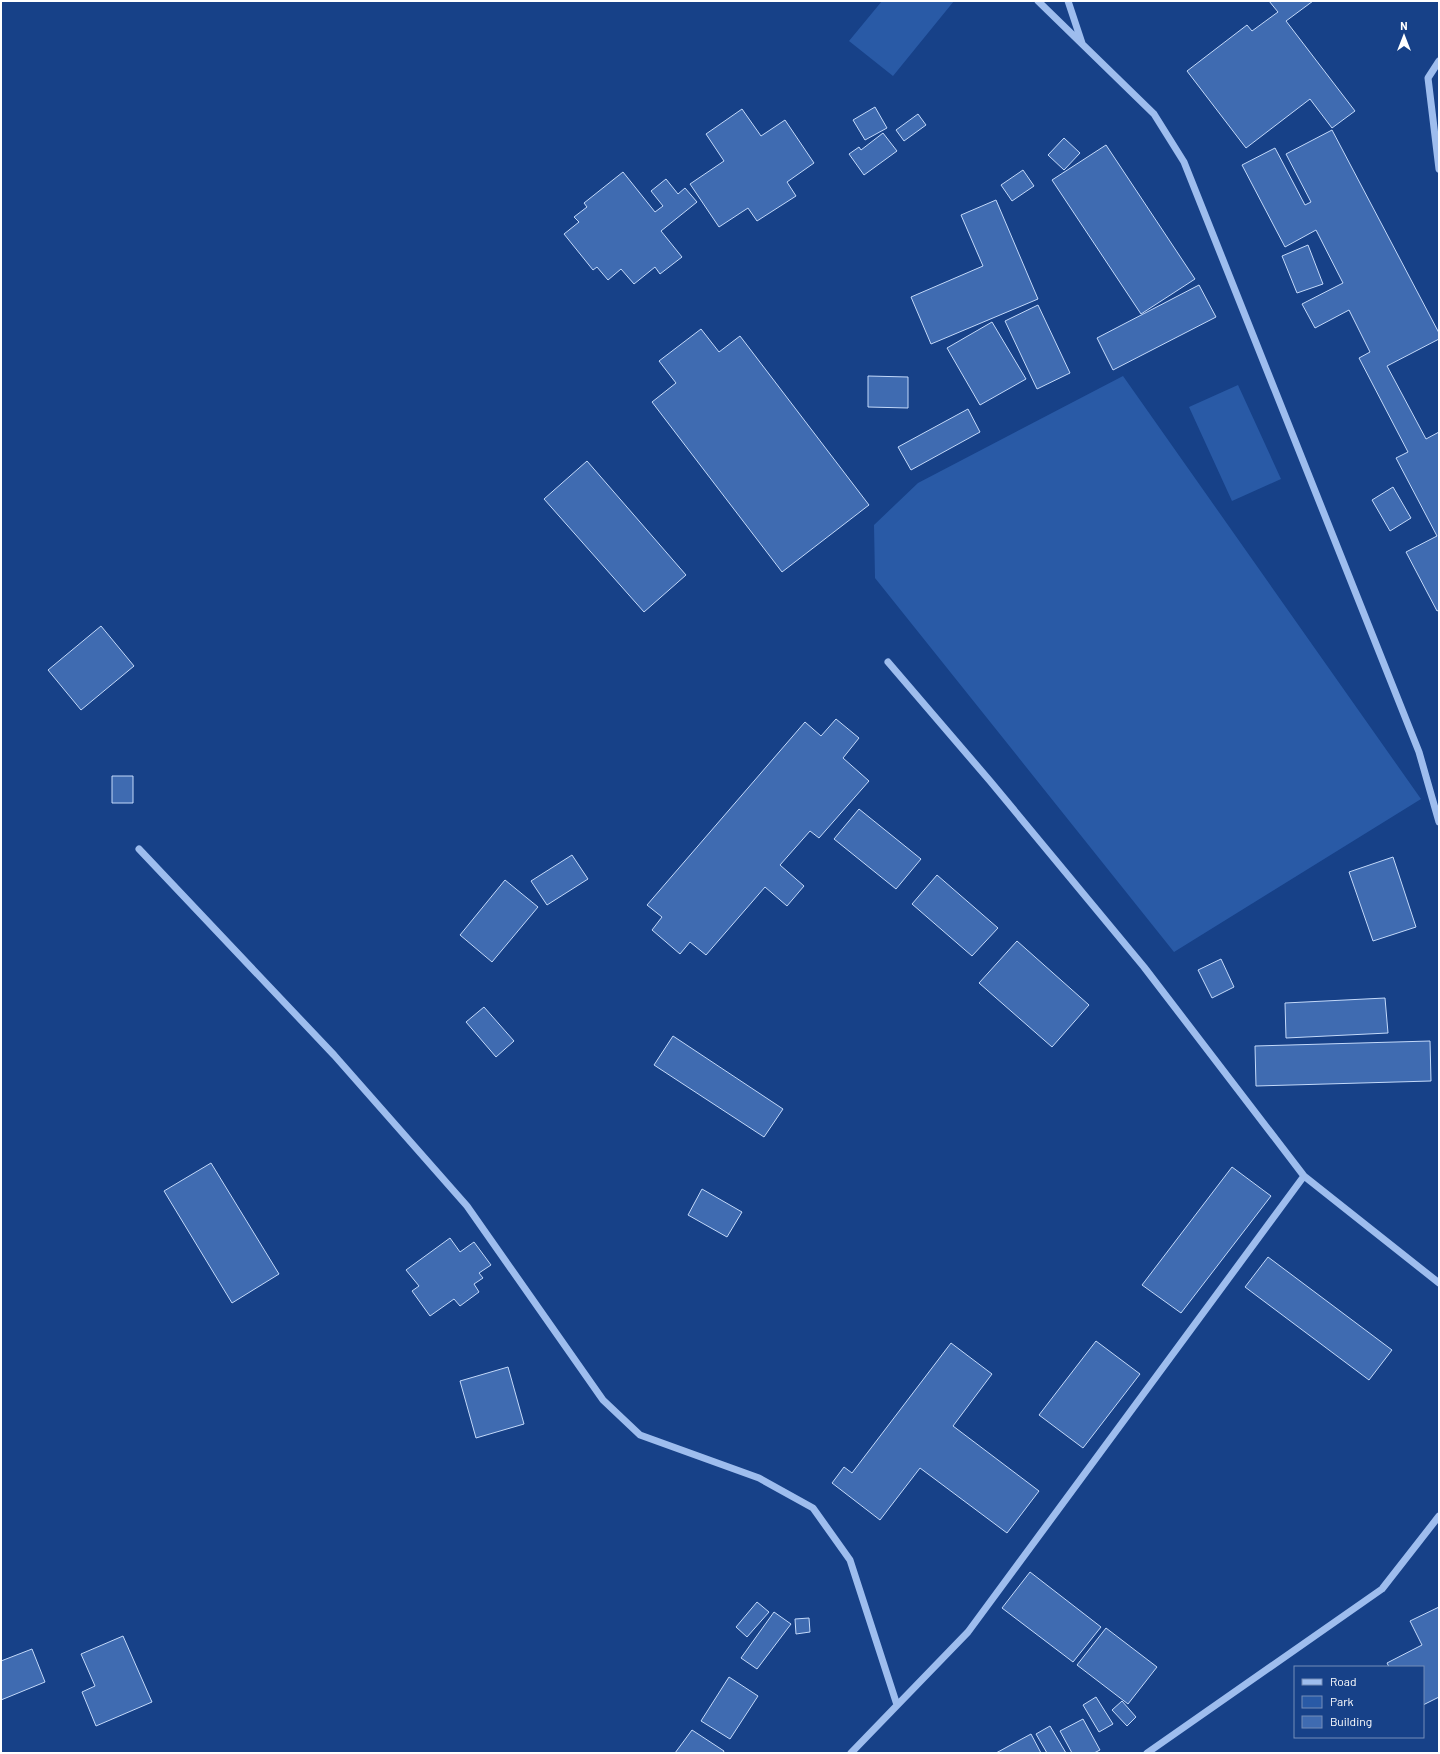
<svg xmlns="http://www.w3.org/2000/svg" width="1440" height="1754" font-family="Barlow,sans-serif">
<rect width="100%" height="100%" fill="#174188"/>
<path fill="#295aa6" d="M882 1H954L893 76 849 41Z
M1123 376 1421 799 1174 952 875 578 874 525 918 483Z
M1238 385 1281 479 1232 501 1189 407Z"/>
<path fill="#3f6bb1" stroke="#c3d9fa" d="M1269 1H1313L1286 21 1355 111 1332 128 1310 99 1246 148 1187 71 1247 25 1252 31 1278 12Z
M875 107 887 128 865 140 853 120Z
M742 109 761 136 785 120 814 163 787 182 796 196 757 221 748 208 719 227 690 184 724 161 706 134Z
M918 114 926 125 904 141 896 130Z
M1332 130 1439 333V339L1387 366 1426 439 1439 432V610L1437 611 1406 552 1437 536 1396 458 1408 452 1359 358 1370 352 1349 310 1315 328 1302 304 1343 283 1316 230 1285 247 1242 165 1275 148 1305 205 1311 202 1286 154Z
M883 133 897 151 864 175 849 154 859 147 861 150Z
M1064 138 1080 153 1064 170 1048 155Z
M1106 145 1195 279 1141 314 1052 180Z
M1023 170 1034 186 1012 201 1001 185Z
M623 172 655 212 663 206 651 191 666 179 678 194 685 188 697 202 661 231 682 257 660 274 655 267 634 284 621 269 608 280 597 267 593 270 564 234 579 222 574 217 587 207 584 203Z
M996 200 1038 299 931 344 911 297 983 266 961 215Z
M1308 245 1323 284 1297 293 1282 256Z
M1199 285 1216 317 1113 370 1097 338Z
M1038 305 1070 373 1037 389 1005 321Z
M992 322 1026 379 980 405 947 348Z
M701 329 719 352 740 336 869 505 782 572 652 402 676 383 659 361Z
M868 376 908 377V408L868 407Z
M968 409 980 432 911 470 898 447Z
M587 461 686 575 644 612 544 499Z
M1393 487 1411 518 1390 531 1372 500Z
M101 626 134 666 81 710 48 670Z
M836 719 859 738 843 758 869 781 819 838 810 831 780 865 804 886 787 906 765 887 706 955 690 942 680 954 652 930 662 917 647 905 805 722 821 736Z
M112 776H133V803H112Z
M859 809 921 859 896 889 834 839Z
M572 855 588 879 547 905 531 881Z
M1393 857 1416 927 1373 941 1349 872Z
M937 875 998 928 972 956 912 904Z
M505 880 538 907 492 962 460 935Z
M1017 941 1089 1005 1052 1047 979 983Z
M1221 959 1234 987 1212 998 1198 970Z
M1385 998 1388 1033 1286 1038 1285 1003Z
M484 1007 514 1041 496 1057 466 1022Z
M673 1036 783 1109 764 1137 654 1065Z
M1430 1041 1431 1081 1256 1086 1255 1046Z
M211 1163 279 1274 232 1303 164 1191Z
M1232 1167 1271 1196 1181 1313 1142 1285Z
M702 1189 742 1212 727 1237 688 1215Z
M450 1238 460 1252 474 1242 491 1265 479 1273 483 1278 474 1284 479 1292 460 1306 454 1299 430 1316 412 1291 419 1286 406 1270Z
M1268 1257 1392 1350 1369 1380 1245 1287Z
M1096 1341 1140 1374 1083 1448 1039 1415Z
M951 1343 992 1374 953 1426 1039 1491 1007 1533 920 1468 880 1520 832 1483 844 1467 852 1473Z
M508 1367 524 1424 476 1438 460 1381Z
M1030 1572 1101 1627 1073 1662 1002 1608Z
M757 1602 769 1612 747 1637 736 1627Z
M1439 1607V1697L1423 1705V1667H1389L1387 1663 1422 1645 1410 1621Z
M774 1612 791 1624 757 1669 741 1658Z
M809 1618 810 1632 796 1634 795 1619Z
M1106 1628 1157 1667 1128 1704 1077 1665Z
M123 1636 152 1702 96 1726 82 1692 95 1686 81 1654Z
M32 1649 45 1682 1 1700V1661Z
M729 1677 758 1696 730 1739 701 1721Z
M1096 1697 1113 1724 1099 1732 1083 1705Z
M1122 1701 1136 1717 1127 1726 1112 1710Z
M1083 1719 1100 1750 1094 1753H1072L1060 1731Z
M1050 1726 1066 1753H1047L1036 1734Z
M692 1730 724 1751 723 1753H675Z
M1031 1734 1041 1753H996Z"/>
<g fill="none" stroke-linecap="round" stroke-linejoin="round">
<path stroke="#9ebdee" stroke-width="7" d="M1038 1 1154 114 1184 162 1419 752 1439 822
M1068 1 1082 43
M1439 61 1428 78 1439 169
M888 662 990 781 1144 967 1304 1176 1439 1283
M139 849 334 1055 467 1206 603 1400 640 1435 759 1478 813 1508 850 1560 897 1705
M851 1753 968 1632 1304 1176
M1147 1753 1382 1589 1439 1516"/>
</g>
<rect width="1440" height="1754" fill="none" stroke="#ffffff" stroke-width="4"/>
<rect x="1294" y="1666" width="130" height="72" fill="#174188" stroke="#748db8"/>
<rect x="1302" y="1679" width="20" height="6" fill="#9ebdee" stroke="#748db8"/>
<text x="1330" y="1686" font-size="12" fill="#ffffff">Road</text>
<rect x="1302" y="1696" width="20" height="12" fill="#295aa6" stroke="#748db8"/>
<text x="1330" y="1706" font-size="12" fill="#ffffff">Park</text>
<rect x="1302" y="1716" width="20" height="12" fill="#3f6bb1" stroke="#748db8"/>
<text x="1330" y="1726" font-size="12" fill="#ffffff">Building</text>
<g transform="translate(1404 36)" stroke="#174188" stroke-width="3" paint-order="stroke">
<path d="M0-3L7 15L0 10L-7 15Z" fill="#ffffff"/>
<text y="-6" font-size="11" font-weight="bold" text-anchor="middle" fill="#ffffff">N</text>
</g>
</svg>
